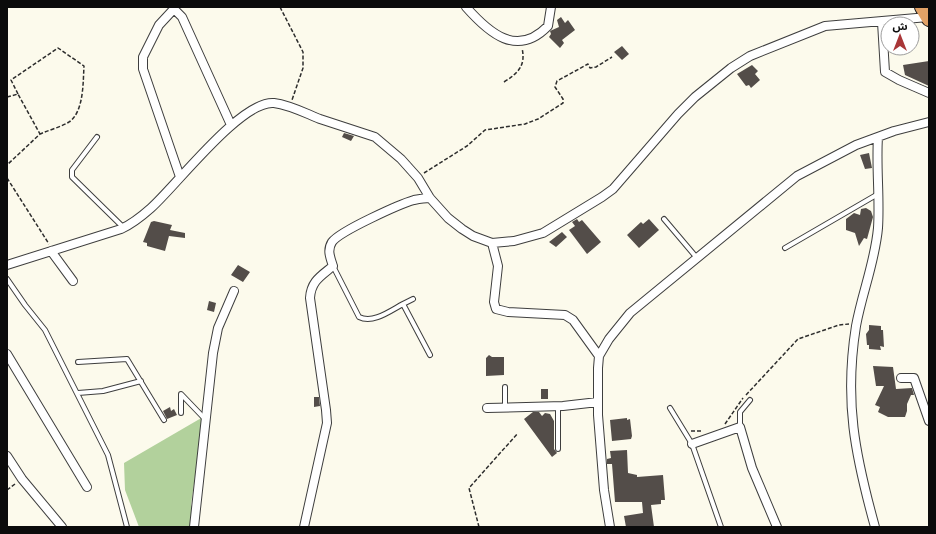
<svg xmlns="http://www.w3.org/2000/svg" width="936" height="534" font-family="Georgia,'Noto Sans Arabic',serif">
<rect width="100%" height="100%" fill="#fcfaec"/>
<path fill="#b2d19c" d="M203 417 191 505 195 512 190 527H139L125 490 124 463Z"/>
<path fill="#534d49" d="M561 17 565 23 568 20 575 30 562 40 564 43 560 48 549 37 551 34 550 31 559 27 557 20Z
M622 46 629 54 622 60 614 52Z
M929 61V86L905 75 903 65Z
M752 65 758 71 755 74 760 80 751 88 749 85 746 86 737 74Z
M344 133 354 136 351 141 342 137Z
M869 153 872 168 865 169 860 155Z
M866 208 871 211 873 217 867 239 864 238 859 246 855 233 846 230V219L854 213 860 215 861 209Z
M577 219 579 222 582 220 601 242 587 254 569 230 575 226 572 222Z
M649 219 659 230 639 248 627 235 641 222 643 224Z
M154 221 172 225 170 230 185 233V238L169 236 165 251 147 246V243L143 242 151 222Z
M562 232 567 237 556 247 549 242Z
M238 265 250 272 243 282 231 275Z
M209 301 216 303 214 312 207 310Z
M869 325 881 326V330H883L884 347 880 346 881 350 869 349V345H867L866 334 869 330Z
M489 355 492 357H504V375L486 376V358Z
M873 366 893 367 896 389 912 388 914 395H911L907 404V411L905 417H888L878 412 880 407 875 405 884 386H876Z
M541 389H548V399H541Z
M314 397H319L320 406 314 407Z
M170 407 171 411 174 409 177 415 167 419 163 411Z
M533 412H539L542 416 545 413 550 414 554 421V449L557 453 552 457 524 419Z
M627 418V420L630 419 632 436 631 439 612 441 610 420Z
M627 450 628 473 637 475V477L663 475 665 500H661V504L651 505 654 527H626L624 516 643 513 642 502H615L612 464H607V459L611 458 610 451Z"/>
<g fill="none" stroke-linecap="round" stroke-linejoin="round">
<g stroke="#3e3e3e" stroke-width="6">
<path id="lane" d="M97 137 72 170V177L124 228
M664 219 697 258
M785 248 878 194
M333 266 359 317C373 324 390 311 403 304L430 355
M7 279 25 305 45 330 108 455 127 527
M403 304 413 299
M78 362 127 359 164 420
M505 387V407
M78 393 103 391 141 381
M558 406V449
M670 408 692 444 721 527
M181 413V394L205 419
M740 427V412L750 400"/>
</g>
<g stroke="#3e3e3e" stroke-width="10">
<path id="street" d="M466 7C489 33 517 58 548 26L551 7
M882 22 885 72 899 80 929 93
M180 177 143 69V57L159 25 172 11H176L182 17 231 125
M492 243 498 266 494 302 496 309 508 312 565 315 573 320 599 356
M51 251 73 281
M7 265 121 229C132 224 142 216 151 208 176 186 241 100 274 103 290 105 305 113 320 119 338 125 357 131 375 137L401 159 418 178 430 198 448 218 462 229 473 236 492 243 514 241 543 233 602 197 613 189 678 114 695 97 731 68 750 56 825 26 928 17
M7 354 87 487
M901 378H914L929 421
M487 408 563 406 598 402
M692 444 740 427 752 468 777 527
M7 456 22 479 62 527
M194 527 213 353 218 328 234 291
M304 527 327 423 326 410 310 298C311 281 321 276 333 266 330 257 327 250 332 242 340 231 400 204 414 200 419 199 425 198 430 198
M610 527 604 490 598 415V368L599 356 609 339 630 313 797 176 856 145 894 131 929 122
M875 527C855 455 844 401 856 326 862 293 875 262 878 228 880 198 876 167 878 137"/>
</g>
<g stroke="#1c1c1c" stroke-width="16">
<path id="highway" d="M922 7 929 19"/>
</g>
<path stroke="#2d2d2d" stroke-width="1.5" stroke-dasharray="4 2" stroke-linecap="butt" d="M280 7 303 52V68L292 100
M504 82C518 73 526 66 522 48
M18 94 11 80 58 48 84 66C83 82 84 112 69 122 61 127 49 130 40 134
M7 97 18 94 40 134 7 165
M424 173 467 146 485 130 525 124 538 119 563 103V99L555 87 557 81 588 64 590 68 596 67 612 57
M7 178 49 244
M746 395 798 339 839 325 849 324
M725 424 743 398
M691 431H703
M7 490 15 484
M479 527 469 488 518 433"/>
<use href="#lane" stroke="#fff" stroke-width="4"/>
<use href="#street" stroke="#fff" stroke-width="8"/>
<use href="#highway" stroke="#e1a266" stroke-width="14"/>
</g>
<rect width="936" height="534" fill="none" stroke="#0b0b0b" stroke-width="16"/>
<g transform="translate(900 36)"><circle r="19" fill="#ffffff" stroke="#9d9d9d"/>
<path d="M0-3L7 15L0 10L-7 15Z" fill="#a93638"/>
<text y="-6" font-size="11" font-weight="bold" text-anchor="middle" fill="#0b0b0b">ش</text>
</g>
</svg>
